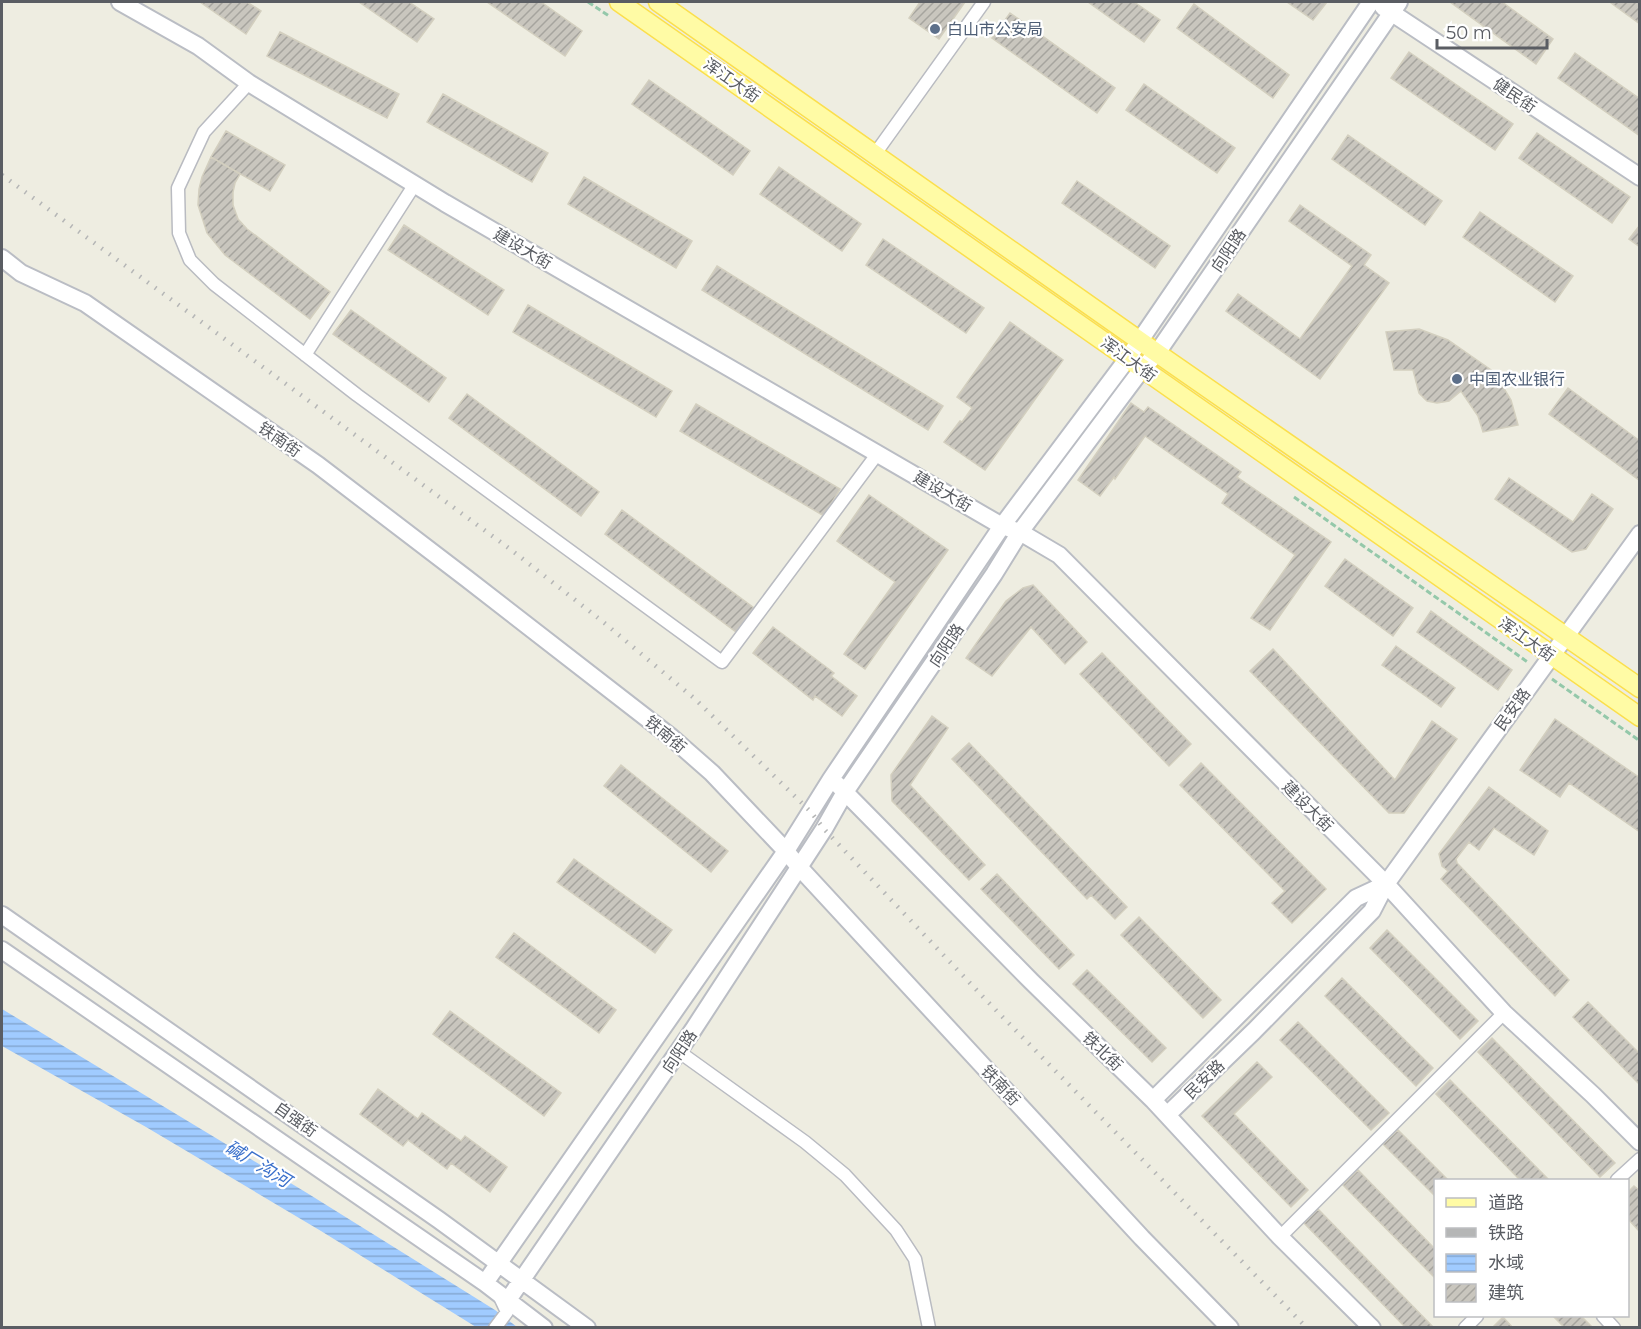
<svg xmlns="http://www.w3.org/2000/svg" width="1641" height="1329" font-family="Montserrat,'Noto Sans SC',sans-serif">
<defs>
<pattern id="water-rules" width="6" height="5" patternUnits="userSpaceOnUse" patternTransform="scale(1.5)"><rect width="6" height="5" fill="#a0cbff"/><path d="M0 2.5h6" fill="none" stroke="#85a8d2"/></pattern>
<pattern id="building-hatch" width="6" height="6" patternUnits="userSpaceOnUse" patternTransform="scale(1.5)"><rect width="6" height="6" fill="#c9c6be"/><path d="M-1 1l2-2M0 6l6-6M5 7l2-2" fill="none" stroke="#a6a49e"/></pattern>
</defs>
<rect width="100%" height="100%" fill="#eeede1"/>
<path fill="url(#water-rules)" d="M2 1009 307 1193 495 1310 517 1327H476L321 1231 146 1127 2 1046Z"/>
<path fill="url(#building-hatch)" stroke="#d3cfbf" stroke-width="1.5" d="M200 2H247L261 11 246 34Z
M359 2H409L434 19 417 42Z
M487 2H541L582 31 565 56Z
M920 2H965L939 39 909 18Z
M1088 2H1134L1160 20 1144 42Z
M1287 2H1327L1313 20Z
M1450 2H1502L1553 39 1536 64Z
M1612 2H1640V24L1611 3Z
M1194 4 1289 75 1273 98 1177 28Z
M1010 13 1115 88 1097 113 992 38Z
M280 32 399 94 387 118 267 56Z
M1409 52 1513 124 1495 150 1391 78Z
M1575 53 1640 99V136L1558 78Z
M649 80 750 151 733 175 632 104Z
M1144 84 1235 148 1217 173 1126 110Z
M443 94 548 153 532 182 427 122Z
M226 131 285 165 270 191 211 157Z
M1537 133 1630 197 1612 223 1519 158Z
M1348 135 1442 201 1425 225 1332 159Z
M211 157 240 174 235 183 233 192V205L238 219 247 229 330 292 310 319 225 255 207 233 198 205 199 189 202 177Z
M779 167 861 224 842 251 760 194Z
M584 177 692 241 676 268 568 204Z
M1077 181 1170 246 1155 268 1062 203Z
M1300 205 1371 255 1364 265 1389 283 1320 379 1226 311 1238 294 1300 339 1352 266 1289 221Z
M1480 212 1573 276 1555 302 1463 237Z
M404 225 504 290 488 315 388 250Z
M1640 225V247L1629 239Z
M883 239 984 308 966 333 866 265Z
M717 266 943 406 928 430 702 290Z
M528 305 672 391 656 417 513 332Z
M351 310 446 378 429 402 333 334Z
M1010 322 1063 360 985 470 944 442 960 421 962 422 972 408 957 397Z
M1419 329 1448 340 1494 372 1511 400 1518 425 1483 432 1478 416 1461 391 1449 401 1437 403 1427 401 1419 393 1413 370H1394L1386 332Z
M1568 388 1640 441 1639 480 1549 414Z
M467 394 599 492 581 516 449 418Z
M1131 403 1144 412 1148 407 1241 472 1237 477 1331 542 1270 630 1251 618 1295 555 1222 503 1228 494 1145 436 1115 479 1114 477 1100 496 1078 480Z
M696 404 840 489 824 516 680 431Z
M1509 478 1573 522 1592 494 1613 509 1586 549 1572 552 1495 499Z
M869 495 948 550 865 669 844 654 895 582 837 541Z
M622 510 754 608 736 632 605 534Z
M1345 559 1413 608 1393 636 1325 586Z
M1033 585 1087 642 1065 664 1031 627 992 676 966 658 1006 601 1023 588Z
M1431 611 1512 670 1498 690 1417 632Z
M773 627 834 673 831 676 857 696 842 716 815 696 813 700 753 653Z
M1396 646 1455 688 1441 707 1382 665Z
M1273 649 1395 780 1432 721 1457 739 1404 813H1389L1250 671Z
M1102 653 1191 744 1169 766 1080 674Z
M932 716 948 728 910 785 985 865 969 880 892 801 891 775Z
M1555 719 1640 778V832L1569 783 1560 797 1520 770Z
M969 743 1127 907 1115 919 1091 895 1087 899 952 759Z
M1201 763 1326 889 1292 923 1272 903 1285 891 1180 785Z
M621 765 728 851 711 872 604 786Z
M1489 787 1548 831 1534 855 1494 828 1479 850 1469 842 1456 859 1457 863 1569 980 1555 996 1441 879 1448 871 1442 866 1439 854Z
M574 859 672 930 655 953 557 882Z
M997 874 1074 955 1059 969 981 889Z
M1139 917 1221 1000 1203 1018 1121 935Z
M1387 930 1478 1021 1460 1039 1370 948Z
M514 933 616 1010 599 1033 496 957Z
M1087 970 1166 1048 1152 1062 1073 984Z
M1342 978 1433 1068 1416 1086 1325 996Z
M1588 1002 1640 1054V1085L1573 1017Z
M450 1011 561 1093 544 1116 433 1034Z
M1298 1022 1389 1113 1371 1130 1280 1040Z
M1492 1038 1615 1163 1600 1177 1478 1052Z
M1257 1062 1272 1077 1234 1114 1308 1190 1291 1207 1202 1116Z
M1450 1080 1549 1180H1520L1436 1094Z
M378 1089 418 1119 422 1113 461 1141 465 1136 507 1167 490 1192 451 1163 447 1169 408 1140 403 1146 360 1114Z
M1398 1130 1448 1180H1436V1197L1383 1144Z
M1358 1170 1436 1250V1279L1343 1185Z
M1634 1186 1640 1191V1232L1628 1219V1192Z
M1318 1209 1434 1328H1406L1304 1223Z
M1553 1316H1581L1593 1328H1565Z
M1503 1317 1513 1328H1492Z"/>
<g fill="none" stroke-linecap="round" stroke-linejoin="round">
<g stroke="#b9bbc1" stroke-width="15">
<path id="street" d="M249 83 204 132 178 188 179 233 190 260 214 284 357 395 722 662 878 453
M875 154 984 2
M305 355 415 184
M678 1051 805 1142 845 1175 896 1230 915 1259 929 1328
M1617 1180 1640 1159
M1280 1237 1504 1013
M1603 1316 1614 1328
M495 1328 507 1312 499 1295
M1465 1328 1477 1316"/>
</g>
<g stroke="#babdc4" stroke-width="20">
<path id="secondary" d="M120 2 198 46 249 83 445 203 1002 526 1020 532 1059 555 1386 884 1504 1013 1593 1095 1640 1142
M1383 7 1640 177
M2 258 21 273 85 303 318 465 466 578 671 737 712 773 786 851 799 867 1142 1238 1230 1328
M838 785 1031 981 1153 1100 1280 1237 1372 1328
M2 915 439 1220 587 1328
M2 950 485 1283 544 1328
M1153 1100 1356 898 1386 884
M1167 1115 1254 1031 1372 911 1386 884 1640 534
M485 1283 786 851 831 779 1002 526 1128 358 1371 2
M508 1300 693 1030 824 829 845 792 994 574 1020 532 1142 369 1157 353 1399 2"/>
</g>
<g stroke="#fbdf4d" stroke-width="21">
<path id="primary" d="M619 2 1640 717
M658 2 1157 353 1640 688"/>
</g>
<path stroke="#94c8aa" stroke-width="3" stroke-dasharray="6 3" stroke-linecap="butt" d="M588 2 609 16
M1294 497 1529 663
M1552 679 1640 741"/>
<use href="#street" stroke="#fff" stroke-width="12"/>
<use href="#secondary" stroke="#fff" stroke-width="16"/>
<use href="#primary" stroke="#fffba5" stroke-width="18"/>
<path stroke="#b5b6b6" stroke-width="4.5" stroke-dasharray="1.5 8" stroke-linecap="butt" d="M2 175 510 549 602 621 695 699 811 812 824 829 986 1000 1307 1328"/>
</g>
<g fill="#5c6f8a" stroke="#fff" stroke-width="2">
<circle cx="935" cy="29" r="6"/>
<circle cx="1457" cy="379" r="6"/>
</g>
<g text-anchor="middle" stroke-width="4.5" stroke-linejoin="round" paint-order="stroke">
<g font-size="16" fill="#4e5e75" stroke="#fff" text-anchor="start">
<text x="947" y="35">白山市公安局</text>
<text x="1469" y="385">中国农业银行</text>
</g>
<g font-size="16" fill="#5a5d63" stroke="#fff">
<text transform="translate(732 80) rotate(35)" y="6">浑江大街</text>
<text transform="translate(1515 95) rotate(34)" y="6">健民街</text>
<text transform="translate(523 248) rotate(30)" y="6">建设大街</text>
<text transform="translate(1228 250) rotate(-56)" y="6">向阳路</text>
<text transform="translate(1129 359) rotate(36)" y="6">浑江大街</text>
<text transform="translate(280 439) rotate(35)" y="6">铁南街</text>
<text transform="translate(943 491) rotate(30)" y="6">建设大街</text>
<text transform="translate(1527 639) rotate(35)" y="6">浑江大街</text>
<text transform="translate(946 645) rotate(-56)" y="6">向阳路</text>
<text transform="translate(1512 709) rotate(-54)" y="6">民安路</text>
<text transform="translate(666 734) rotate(40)" y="6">铁南街</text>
<text transform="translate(1308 806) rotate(45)" y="6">建设大街</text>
<text transform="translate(679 1051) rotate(-56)" y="6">向阳路</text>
<text transform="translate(1103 1051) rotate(44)" y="6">铁北街</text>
<text transform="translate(1204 1079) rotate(-44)" y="6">民安路</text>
<text transform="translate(1001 1085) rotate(47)" y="6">铁南街</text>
<text transform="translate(296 1119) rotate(35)" y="6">自强街</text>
</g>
<g font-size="18" font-style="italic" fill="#3a70cb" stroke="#fff">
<text transform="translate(258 1164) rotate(31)" y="6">碱厂沟河</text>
</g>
</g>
<rect width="1641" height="1329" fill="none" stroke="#5a5d63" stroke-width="6"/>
<rect x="1434" y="1179" width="195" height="138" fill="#ffffff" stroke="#bdbec1" stroke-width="1.5"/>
<rect x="1446" y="1198" width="30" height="9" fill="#fffba5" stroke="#bdbec1" stroke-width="1.5"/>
<text x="1488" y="1209" font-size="18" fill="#5a5d63">道路</text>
<rect x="1446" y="1228" width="30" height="9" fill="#b5b6b6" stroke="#bdbec1" stroke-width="1.5"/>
<text x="1488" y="1239" font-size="18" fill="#5a5d63">铁路</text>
<rect x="1446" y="1254" width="30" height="18" fill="url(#water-rules)" stroke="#bdbec1" stroke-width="1.5"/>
<text x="1488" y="1269" font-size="18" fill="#5a5d63">水域</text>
<rect x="1446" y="1284" width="30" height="18" fill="url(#building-hatch)" stroke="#bdbec1" stroke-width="1.5"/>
<text x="1488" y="1299" font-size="18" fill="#5a5d63">建筑</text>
<path d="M1437 39v9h110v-9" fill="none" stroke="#5a5d63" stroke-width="3"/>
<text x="1446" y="39" font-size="18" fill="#5a5d63" stroke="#ffffff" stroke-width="4.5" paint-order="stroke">50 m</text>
</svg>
